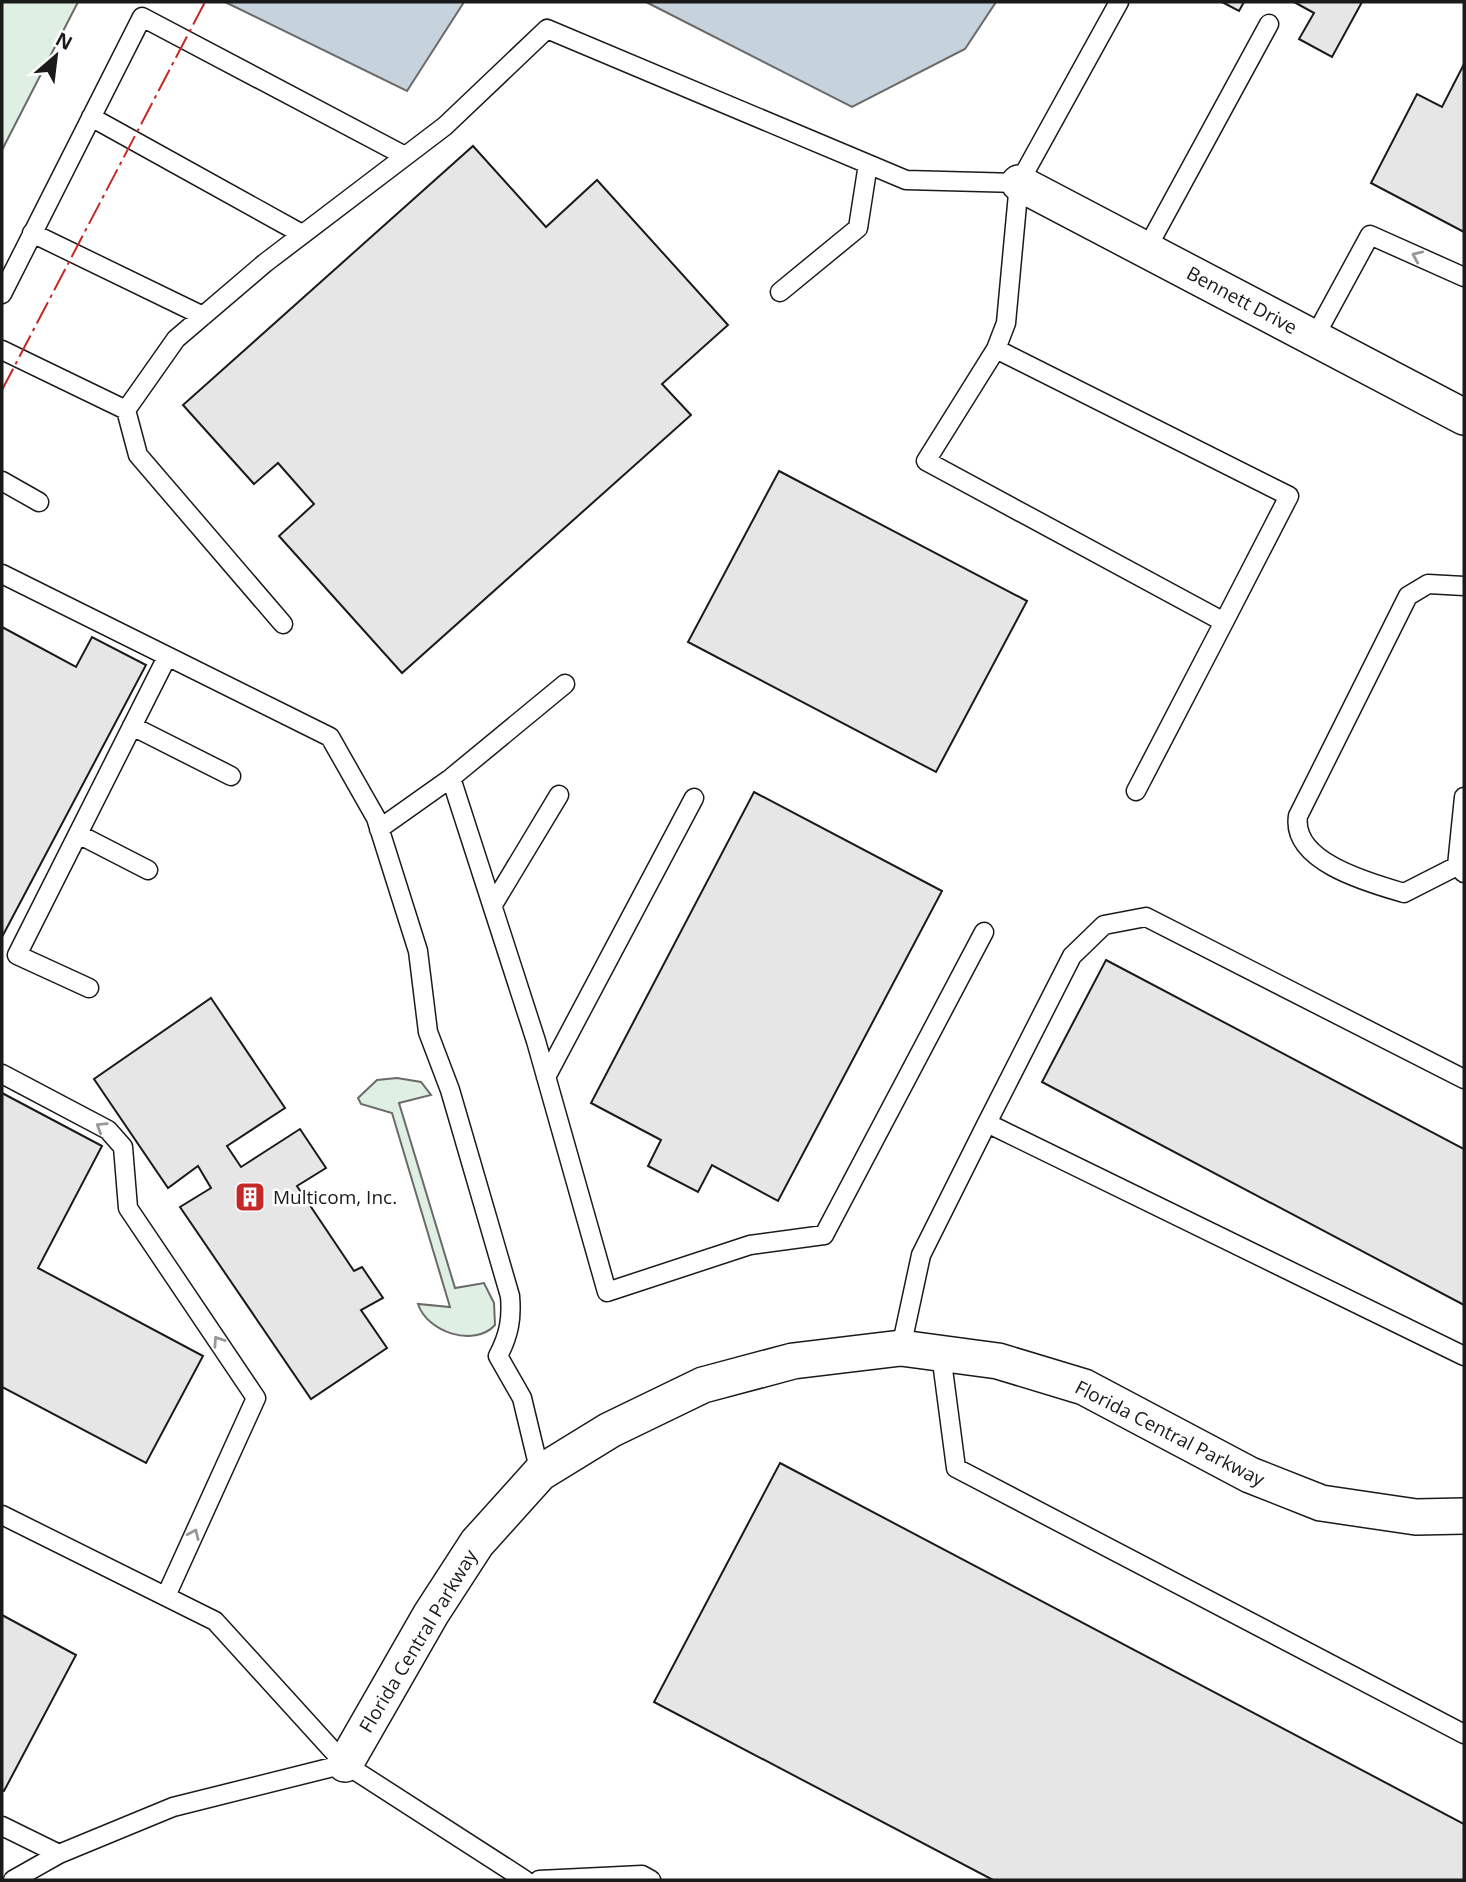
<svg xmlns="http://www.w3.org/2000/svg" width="1466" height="1882" font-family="'Open Sans',sans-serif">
<rect width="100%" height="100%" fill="#fff"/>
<path fill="#e0efe3" stroke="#6a6a6a" stroke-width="2" d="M2 2H78L2 150Z
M397 1078 421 1082 431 1095 399 1103 455 1288 484 1283 494 1303 495 1325C474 1348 427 1332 418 1304L450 1307 392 1113 361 1104 358 1098 377 1080Z"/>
<path fill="#c6d2dc" stroke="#6a6a6a" stroke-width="2" d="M225 2H464L407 91Z
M646 2H996L965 49 852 107Z"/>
<path fill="#e6e6e6" stroke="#1a1a1a" stroke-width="2" d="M1222 2H1244L1239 11Z
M1294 2H1362L1332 57 1299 39 1314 13Z
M1464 64V232L1371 183 1417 94 1442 107Z
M473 146 546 227 597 180 728 325 662 384 691 415 402 673 279 536 314 504 278 463 254 484 183 405Z
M779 471 1027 601 936 772 688 642Z
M2 627 76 667 92 637 146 665 2 937Z
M754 792 942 891 778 1201 712 1165 698 1192 648 1166 661 1140 591 1103Z
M1106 960 1464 1149V1305L1042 1082Z
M211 998 285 1108 227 1146 241 1167 300 1129 326 1168 297 1186 354 1271 362 1267 383 1298 361 1310 387 1348 311 1399 180 1207 211 1188 198 1166 168 1188 94 1079Z
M2 1093 102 1146 38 1268 203 1356 146 1463 2 1387Z
M780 1463 1464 1824V1880H993L654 1702Z
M2 1615 76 1655 4 1791 2 1790Z"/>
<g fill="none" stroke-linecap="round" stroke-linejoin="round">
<g stroke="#1a1a1a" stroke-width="21">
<path id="lane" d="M1119 2 1019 183 1006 323 996 349 926 461 1224 622 1136 791
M91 117 302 234
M32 233 203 316
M1146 250 1269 24
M780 292 858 228 868 164
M2 294 142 17 405 156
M1314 338 1370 235 1464 277
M996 349 1289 496 1224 622
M2 350 126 410
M2 481 39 502
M2 574 330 737 376 818 418 951 428 1032 450 1090 510 1296C512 1319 509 1335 498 1356L522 1398 540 1473
M283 624 138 455 126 410 176 339 265 263 445 126 547 29 906 180 1019 183
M132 726 231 776
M451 778 536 1041 607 1292 750 1245 824 1235 984 932
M1464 797 1457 866 1464 873
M379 829 451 778 565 684
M78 834 148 870
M1457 866 1404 893C1370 883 1291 862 1298 816L1408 596 1428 584 1464 586
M494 903 559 795
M89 988 17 955 167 657
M2 1074 108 1130 123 1147 128 1208 256 1398 166 1596
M546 1077 694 798
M1464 1079 1146 917 1104 925 1072 956 987 1123 1464 1356
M901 1348 921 1255 987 1123
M941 1354 956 1468 1464 1734
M2 1515 215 1621 345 1764 525 1880
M2 1826 59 1854
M13 1880 59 1854 173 1807 345 1764
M539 1880 642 1875 651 1880"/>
</g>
<g stroke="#1a1a1a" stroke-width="38">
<path id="street" d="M1019 183 1464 417
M345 1764 431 1614 477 1543 540 1473 610 1430 703 1385 793 1361 901 1348 998 1361 1084 1387 1250 1475 1321 1503 1416 1517 1464 1516"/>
</g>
<use href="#lane" stroke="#fff" stroke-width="18"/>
<use href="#street" stroke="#fff" stroke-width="35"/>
<path stroke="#c62828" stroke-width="2" stroke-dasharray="24 5 3.5 5" stroke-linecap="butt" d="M2 390 205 2"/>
</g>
<defs><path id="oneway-chevron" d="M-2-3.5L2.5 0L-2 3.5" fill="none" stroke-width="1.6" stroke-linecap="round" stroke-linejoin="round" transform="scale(1.75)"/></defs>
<g stroke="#989898">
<use href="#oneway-chevron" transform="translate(1417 256) rotate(-156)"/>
<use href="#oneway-chevron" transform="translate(101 1127) rotate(-148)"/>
<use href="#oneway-chevron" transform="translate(218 1341) rotate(-124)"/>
<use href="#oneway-chevron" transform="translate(194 1534) rotate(-66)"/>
</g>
<defs>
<g id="building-square" transform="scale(1.575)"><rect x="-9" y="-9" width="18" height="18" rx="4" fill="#c62828" stroke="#fff"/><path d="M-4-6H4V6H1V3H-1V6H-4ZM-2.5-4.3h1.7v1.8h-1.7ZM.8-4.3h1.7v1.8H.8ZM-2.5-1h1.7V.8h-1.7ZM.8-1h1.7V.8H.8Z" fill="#fff"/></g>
</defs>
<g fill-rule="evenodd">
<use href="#building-square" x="250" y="1197"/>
</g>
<g text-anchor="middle" stroke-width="5" stroke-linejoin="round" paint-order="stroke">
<g font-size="19" fill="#1a1a1a" stroke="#fff">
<text transform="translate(1242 300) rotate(28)" y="7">Bennett Drive</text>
<text transform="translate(1170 1433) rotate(27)" y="7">Florida Central Parkway</text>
<text transform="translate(418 1641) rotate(-59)" y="7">Florida Central Parkway</text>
</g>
<g font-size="19" fill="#1a1a1a" stroke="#fff" text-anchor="start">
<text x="273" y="1204">Multicom, Inc.</text>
</g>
</g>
<rect width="1466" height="1882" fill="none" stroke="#1a1a1a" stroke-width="7"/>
<g transform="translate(56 56) rotate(28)" stroke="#ffffff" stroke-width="5" paint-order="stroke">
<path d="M0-5L12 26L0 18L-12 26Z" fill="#1a1a1a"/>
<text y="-10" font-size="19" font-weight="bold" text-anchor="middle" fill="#1a1a1a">N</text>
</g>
</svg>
